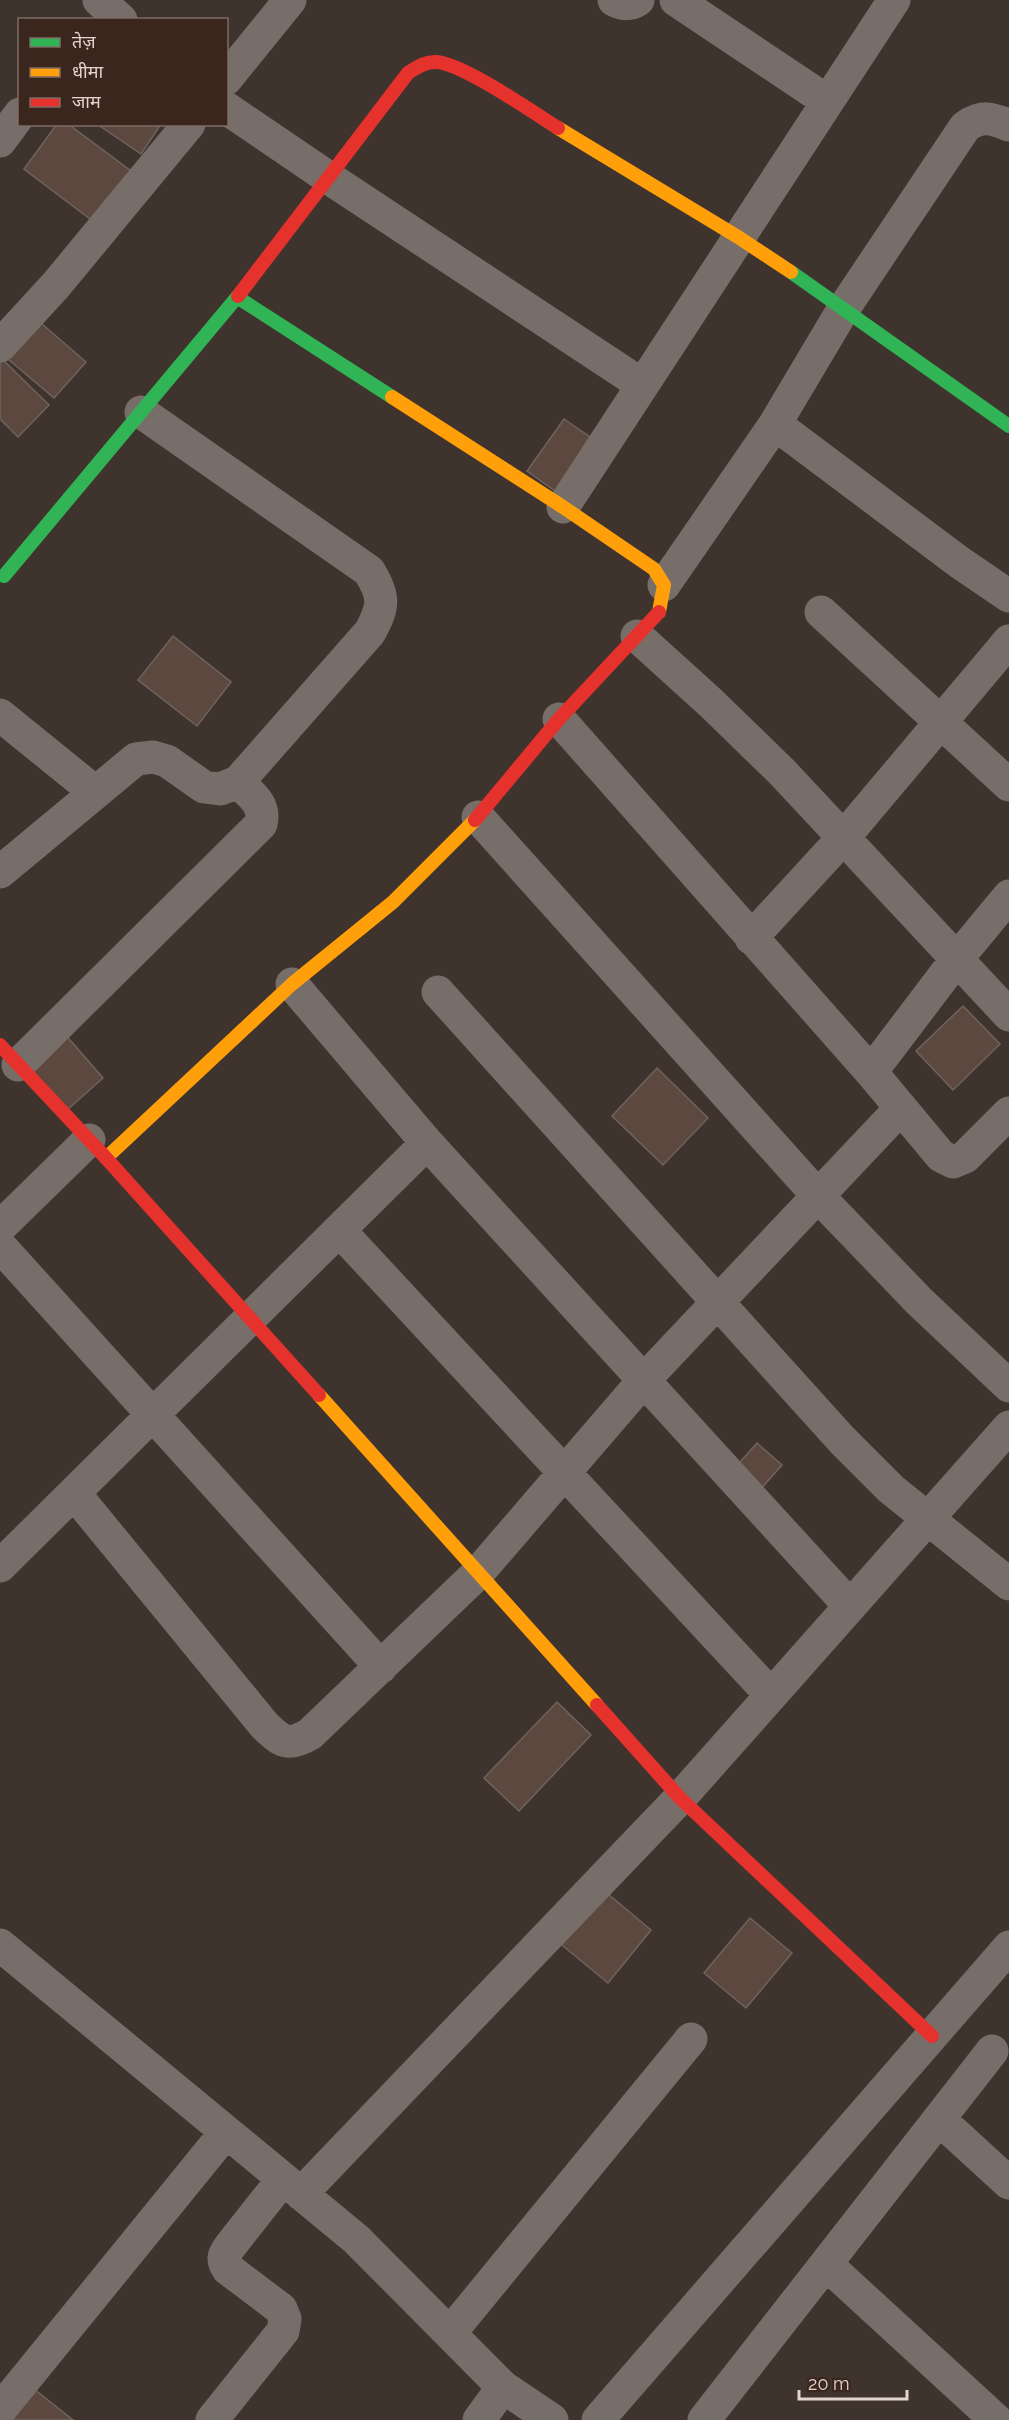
<svg xmlns="http://www.w3.org/2000/svg" width="1009" height="2420" font-family="Raleway,'Noto Sans Devanagari',sans-serif">
<rect width="100%" height="100%" fill="#3f332d"/>
<path fill="#5c483f" stroke="#6e645f" stroke-width="1.5" d="M57 124H68L131 171 94 222 24 169Z
M97 124H161L141 154Z
M34 317 86 362 54 398 2 354Z
M0 357 49 405 18 437 0 419Z
M564 419 599 443 562 496 527 471Z
M173 636 231 682 197 726 138 680Z
M963 1006 1000 1044 953 1090 916 1051Z
M63 1032 103 1078 67 1110 26 1065Z
M657 1068 708 1118 663 1165 612 1116Z
M757 1443 782 1465 758 1492 733 1470Z
M557 1702 591 1735 519 1811 484 1778Z
M601 1888 651 1930 608 1983 557 1941Z
M750 1918 792 1953 746 2008 704 1973Z
M29 2385 73 2420H2Z"/>
<g fill="none" stroke-linecap="round" stroke-linejoin="round">
<path stroke="#786e69" stroke-width="33" d="M99 0 121 20
M614 0C623 5 630 5 638 0
M676 0 827 101
M226 79 290 0
M226 108 329 178 641 384
M0 141 20 114
M0 346 56 285 189 124
M775 424 959 562 1009 596
M563 507 894 0
M664 585 775 424 844 308 965 127C982 115 990 118 1009 125
M821 612 1009 785
M637 636 711 703 782 772 1009 1015
M0 715 95 792
M559 719 871 1072 941 1156 953 1162 965 1157 1009 1113
M478 817 819 1197 919 1301 1009 1386
M0 872 136 759 153 757 167 761 204 787 220 789 238 782 370 632C384 606 385 597 369 571L141 412
M751 938 844 837 1009 641
M292 984 427 1143 850 1606
M438 992 842 1440 891 1489 1009 1584
M18 1065 261 824C266 804 251 795 238 782
M871 1072 956 960 1009 896
M0 1227 89 1140
M339 1230 771 1695
M0 1246 381 1667
M74 1493 265 1726C282 1742 288 1747 310 1734L478 1573 644 1380 901 1108
M0 1566 427 1143
M0 1945 356 2239 503 2387 552 2420
M939 2119 1009 2183
M301 2194 680 1798 1009 1427
M826 2264 996 2420
M450 2333 691 2039
M0 2410 226 2132
M212 2420 283 2331 285 2319 281 2309 228 2269C221 2259 224 2254 231 2245L283 2179
M479 2420 503 2387
M598 2420 1009 1947
M704 2420 992 2051"/>
<path stroke="#30b455" stroke-width="14" d="M791 272 1009 426
M237 297 392 397
M4 576 238 296"/>
<path stroke="#ff9f0a" stroke-width="14" d="M558 128 738 237 791 272
M392 397 563 507 654 569 664 585 659 612
M106 1158 292 984 393 902 475 820
M319 1395 597 1705"/>
<path stroke="#e5322d" stroke-width="14" d="M238 296 408 73C416 68 424 62 434 62 458 60 534 113 558 128
M475 820 559 719 659 612
M0 1045 106 1158 319 1395
M597 1705 680 1798 932 2036"/>
</g>
<rect x="18" y="18" width="210" height="108" fill="#3b261d" stroke="#7e6c64" stroke-width="1.5"/>
<rect x="30" y="38" width="30" height="9" fill="#30b455" stroke="#7e6c64" stroke-width="1.5"/>
<text x="72" y="48" font-size="18" fill="#e3d4cf">तेज़</text>
<rect x="30" y="68" width="30" height="9" fill="#ff9f0a" stroke="#7e6c64" stroke-width="1.5"/>
<text x="72" y="78" font-size="18" fill="#e3d4cf">धीमा</text>
<rect x="30" y="98" width="30" height="9" fill="#e5322d" stroke="#7e6c64" stroke-width="1.5"/>
<text x="72" y="108" font-size="18" fill="#e3d4cf">जाम</text>
<path d="M799 2390v9h108v-9" fill="none" stroke="#e3d4cf" stroke-width="3"/>
<text x="808" y="2390" font-size="18" fill="#e3d4cf" stroke="#3b261d" stroke-width="4.5" paint-order="stroke">20 m</text>
</svg>
